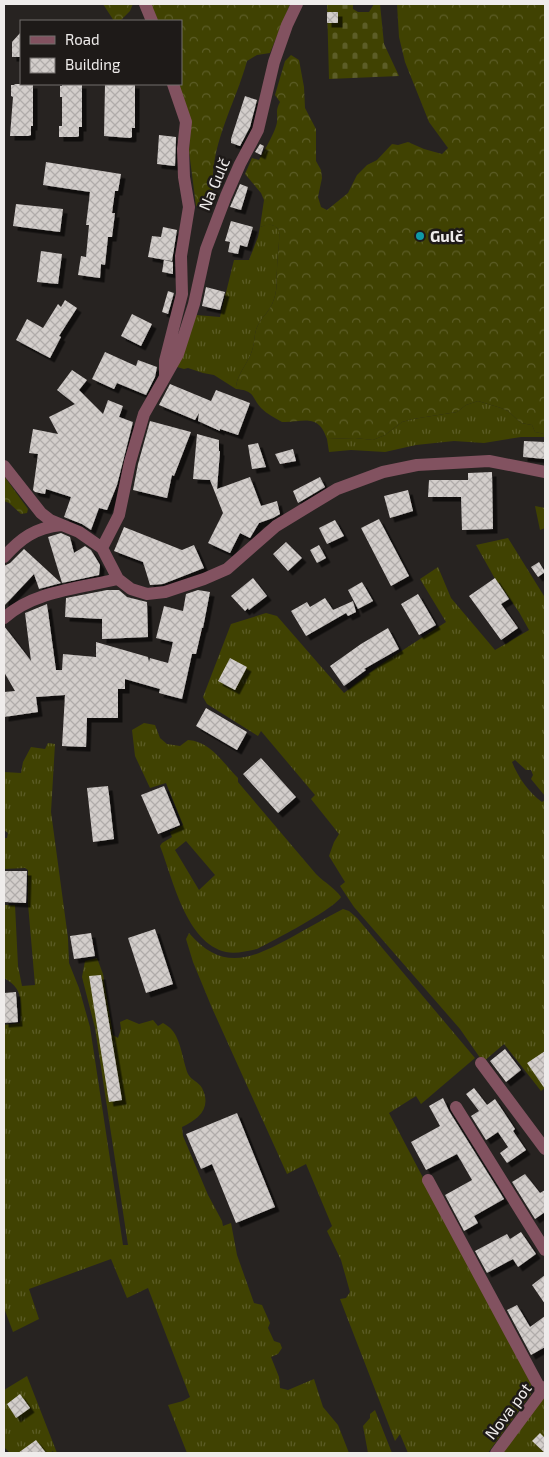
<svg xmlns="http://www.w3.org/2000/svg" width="549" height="1457" font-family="'Exo 2',sans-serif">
<defs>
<pattern id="grass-tufts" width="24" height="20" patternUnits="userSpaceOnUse" patternTransform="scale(1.25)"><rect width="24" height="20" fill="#404202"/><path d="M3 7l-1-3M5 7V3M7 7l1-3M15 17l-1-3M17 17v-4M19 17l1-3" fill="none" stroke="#5c5d27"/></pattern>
<pattern id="forest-crowns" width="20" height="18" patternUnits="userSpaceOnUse" patternTransform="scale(1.25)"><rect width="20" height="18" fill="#404202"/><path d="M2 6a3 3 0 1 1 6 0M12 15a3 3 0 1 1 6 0" fill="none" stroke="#5c5d27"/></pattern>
<pattern id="cemetery-stones" width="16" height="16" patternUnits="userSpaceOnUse" patternTransform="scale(1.25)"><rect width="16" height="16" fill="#404202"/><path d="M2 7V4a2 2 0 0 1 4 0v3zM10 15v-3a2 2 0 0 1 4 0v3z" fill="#5c5d27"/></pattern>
<pattern id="building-cross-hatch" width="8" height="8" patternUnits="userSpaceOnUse" patternTransform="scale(1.25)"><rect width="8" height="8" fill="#d3cecb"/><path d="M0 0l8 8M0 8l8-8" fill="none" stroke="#b0acaa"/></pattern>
<filter id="shadow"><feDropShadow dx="4.5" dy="4.5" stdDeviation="0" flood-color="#0009"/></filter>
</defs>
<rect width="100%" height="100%" fill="#272321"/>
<path fill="url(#grass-tufts)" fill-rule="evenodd" d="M268 224 275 226 279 230C280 243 277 256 277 269 276 279 278 288 274 299 270 312 263 315 258 325 254 332 255 340 253 347 250 362 236 374 236 389L214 375 203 373 188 368 184 369 177 367 196 315 220 317 234 260H249L258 237 260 227Z
M478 401 501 408 508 411 521 423 532 425 535 432 545 434V437H521L484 443 454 441 416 445 385 452 351 450 329 452 327 439 355 438 373 440 385 435 402 422 413 419 457 412 466 405Z
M535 506 545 508V528L540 530Z
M508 538 544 596 545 595V796L531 779 533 775 531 770H526L515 760 512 762C518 777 529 793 542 802L545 800V1088L541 1091 504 1044 483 1062 460 1029 354 907 340 886 345 882 329 856 334 842 339 834 311 799 315 795 261 731 258 736 207 704 203 697 231 624 266 613 277 616 344 693 377 667 446 622 420 579 438 567 451 598 495 650 529 630 519 612 494 577 476 545Z
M144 723 155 725 160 738 167 744 180 746 188 740C210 741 223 763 238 778V782L243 788 316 874C325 883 335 888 341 897 334 909 273 941 257 949 247 951 236 954 226 952 186 943 173 879 160 846L162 843 172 837 170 832 183 825 166 783 150 788 135 756 132 730ZM186 841 215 875 199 890 175 850Z
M48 743 55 744 51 812 68 938 69 963 79 988 90 1027 123 1245H128L95 1028 82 977 85 961 97 958 103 974 113 1035 118 1038 121 1029 120 1022 127 1019 139 1024 153 1020 158 1026 163 1023C166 1025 170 1027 172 1030 181 1040 183 1062 188 1074 191 1080 199 1082 202 1088 212 1108 199 1119 182 1127L183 1136 208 1195 222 1221 223 1226 231 1223 237 1255 254 1303 262 1305 270 1323 268 1328 274 1341 280 1343 282 1348 278 1354 271 1357 279 1377 280 1388 288 1390 314 1379 323 1407 338 1425 349 1453H187L168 1405 183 1401 190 1397 148 1288 127 1298 111 1259 29 1289 39 1319 13 1332 4 1308V1025L20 1023C20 1001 25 990 4 978V905H15L18 966 22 986 35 985 28 904V870L25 868 4 869V838H7L8 833 4 830V772L21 773 23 762 31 747 45 749Z
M343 909 349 911 357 918 475 1058 421 1104 416 1096 389 1113 531 1383V1394L488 1453H408L400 1434 395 1441 340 1299 346 1298 350 1292 341 1260 327 1231 332 1226 306 1164 287 1174 212 1008 193 962 186 939 189 933C223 973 253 958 292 937 309 927 326 918 343 909Z
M27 1376 57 1453H54L53 1451 50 1453H7L9 1452 4 1447V1390Z
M545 1396V1453H502Z
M375 1410 392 1453H368L363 1426 370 1418V1414Z"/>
<path fill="url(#forest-crowns)" d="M103 4H133L130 11 121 20 114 21Z
M149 4H290L270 53 257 55 247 61C237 98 216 134 213 173 212 187 215 199 208 211L196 206 189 151 191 123 176 84H181V21H155Z
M397 4H545V434L535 432 532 425 521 423 508 411 501 408 478 401 466 405 457 412 413 419 402 422 385 435 373 440 355 438 327 439C318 412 302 423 282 422 275 418 267 414 261 408 251 397 256 391 236 389 236 374 250 362 253 347 255 340 254 332 258 325 263 315 270 312 274 299 278 288 276 280 277 269 277 256 280 243 279 230 273 223 268 224 260 227L264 200 261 193 245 174 252 158 259 160C264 151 276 131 277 122 278 113 275 111 280 102L275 95 285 61 291 55 299 60 304 87 305 108 316 129V161L321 170 322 178 318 197 321 207 327 210 348 193 357 175 367 165 377 160 392 144 398 145 408 142 424 149 442 154 448 148 429 122 405 62 399 37Z
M4 476 28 509 27 513 21 514 9 503 4 501Z"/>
<path fill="url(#cemetery-stones)" d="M327 4H353V9L358 12H369L374 4H380L384 44 399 76 329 79Z"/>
<path fill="url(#building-cross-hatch)" filter="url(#shadow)" d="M327 12H338V23H327Z
M21 32V57H12V42Z
M14 84H33V126H31V135L28 136H10L13 97 11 96V85H15Z
M62 84H82V127H79V136L77 137H59V126H62V97H60V86H62Z
M105 84H135V128H132V137L130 138 104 136Z
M245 96 257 100 250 127 240 146 231 143V139Z
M159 135 176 137 175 166 157 164Z
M260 144 264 146 261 155 255 152Z
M46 162 121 174 118 191H115L112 213H115L112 237H108L105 265 101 264 100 278 78 275 81 256 86 257 89 225H86L90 192 43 185Z
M240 184 248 187 241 210 230 207Z
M16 204 63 209 60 232 13 226Z
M231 221 253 227 247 247 240 245 238 254 228 252 230 242 225 241Z
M163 227 177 230 172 261 148 257 152 236 161 237Z
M41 251 62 254 58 284 37 282Z
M164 260 173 262V274L162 272Z
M206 287 225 292 220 310 202 306Z
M168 291 174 293 168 314 162 312Z
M65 300 77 308 59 336 61 337 50 358 16 340 27 319 43 328 58 304 61 307Z
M132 314 152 324 141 346 121 336Z
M105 352 136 366 138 360 157 367 155 377 146 395 117 383 114 389 92 379Z
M72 370 87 380 79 390 103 414 108 400 123 406 119 417 133 422 117 485 107 510 99 508 91 530 82 524 64 517 71 497 46 489 45 494 35 492 33 490 38 454 29 453 33 429 58 434 49 417 75 404 57 390Z
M170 384 211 401 216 390 250 403 238 435 220 429V431L198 421 199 413 195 420 159 405Z
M150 421 191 432 174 476 172 475 167 498 133 490 138 464Z
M197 434 219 440V451H220L217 489 250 477 261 506 277 501 280 514 273 518 259 523 250 538 240 533 230 553 208 543 223 513 210 480 193 479Z
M524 441 545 442V459L523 457Z
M258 443 266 467 252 469 248 445Z
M293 449 296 461 280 464 275 454Z
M492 472 493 529 462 530 461 497H428L429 480H468V473Z
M320 477 325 487 298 503 293 491Z
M408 490 413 511 390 518 384 496Z
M379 519 409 576 391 586 361 528Z
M335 520 344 536 327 544 319 528Z
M124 527 182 550 194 545 204 568 163 584 150 585 143 562 114 551Z
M61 533 70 537 74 553 85 546 91 550 100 565 99 575 62 583 48 537Z
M286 542 302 558 288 571 273 554Z
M319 545 326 558 317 563 310 550Z
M24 549 61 583 39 589 34 574 4 606V566L10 563Z
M539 562 545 572 538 577 531 567Z
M253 578 267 596 249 610 248 608 245 611 231 596Z
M495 578 509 599 501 604 518 628 501 640 469 596Z
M362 582 373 601 358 609 348 590Z
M107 590H119L127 597 147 602 148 637 102 639V619L65 617 66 598Z
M198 590 210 592 203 628H202L196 654H192L182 699 159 693 160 689 125 679V689H118V718H87L86 747 62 746 65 695 36 697 38 712 4 717V692L15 691 4 672V626L31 661 25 613 47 604 56 670H62L63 654 96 657V642L148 657 149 662 150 658 168 663 173 642 156 638 164 606 183 611 186 594Z
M418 594 436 625 419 635 401 604Z
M325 598 333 610 353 601 356 612 348 616 346 613 306 636 291 611 307 602 310 607Z
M388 628 399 649 364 669 366 670 344 686 330 666 361 644Z
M230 658 247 667 235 690 218 681Z
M206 708 247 732 237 750 196 726Z
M261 758 296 797 278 813 243 774Z
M108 786 114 839 93 842 87 788Z
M164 786 180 825 158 834 141 795Z
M4 871H27L26 903 4 902Z
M155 929 173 984 146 993 128 938Z
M91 933 95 956 74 959 70 936Z
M101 975 122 1100 109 1102 89 976Z
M16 992 18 1022 4 1023V993Z
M505 1049 521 1070 506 1082 490 1061Z
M545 1051V1089L527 1063Z
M474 1088 487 1105 495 1099 515 1129 513 1131 526 1150 507 1163 500 1153 508 1147 498 1132 486 1140 471 1116 479 1111 466 1094Z
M443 1098 449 1111 504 1199 474 1216 478 1223 464 1231 445 1195 472 1180 457 1154 426 1170 411 1142 440 1126 429 1106Z
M237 1113 275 1207 236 1223 212 1164 201 1169 186 1134Z
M525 1174 540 1193 545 1190V1212L535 1219 512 1182Z
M521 1232 536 1254 518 1267 513 1259 487 1273 475 1251 507 1234 510 1239Z
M545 1275V1304L532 1285Z
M517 1305 530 1327 545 1316V1347L531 1355 507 1310Z
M20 1394 30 1408 16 1418 7 1404Z
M540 1433 545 1438V1453L532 1441Z
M36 1440 46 1453H18Z"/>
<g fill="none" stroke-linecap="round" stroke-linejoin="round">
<path stroke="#825260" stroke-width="12" d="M145 4 152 21
M165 375V361L182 294 181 256 189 207 184 177 183 149 186 122 173 84
M4 466 41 513 50 520 79 532 102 548 118 579 131 589 147 594 165 592 204 579 227 569 276 526 337 489 383 472 417 465 489 461 545 472
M102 548 119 515 130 462 144 414 178 354 194 304 206 249 226 196 240 164 258 130 274 62 287 25 297 4
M4 557C21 538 35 528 61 525
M4 618C34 591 80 588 118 579
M481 1063 545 1149
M456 1107 545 1250
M428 1180 542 1392
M496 1453 545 1387"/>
</g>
<circle fill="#0f9aa8" stroke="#1e1a18" stroke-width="2" cx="420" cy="236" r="5"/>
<g text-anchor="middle" stroke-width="5" stroke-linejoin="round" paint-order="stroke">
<g font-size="16" fill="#efeceb" stroke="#1e1a18">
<text transform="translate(214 184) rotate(-67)" y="6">Na Gulč</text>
<text transform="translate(508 1411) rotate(-53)" y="6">Nova pot</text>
</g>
<g font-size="16" font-weight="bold" fill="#efeceb" stroke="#1e1a18" text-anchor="start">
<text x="430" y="242">Gulč</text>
</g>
</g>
<rect width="549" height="1457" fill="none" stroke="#efeceb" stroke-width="10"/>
<rect x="20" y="20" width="162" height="65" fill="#1e1a18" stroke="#726e6c"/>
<rect x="30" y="36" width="25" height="8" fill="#825260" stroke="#726e6c"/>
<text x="65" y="45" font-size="15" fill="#efeceb">Road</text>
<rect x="30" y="58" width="25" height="15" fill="url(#building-cross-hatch)" stroke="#726e6c"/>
<text x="65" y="70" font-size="15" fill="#efeceb">Building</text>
</svg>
